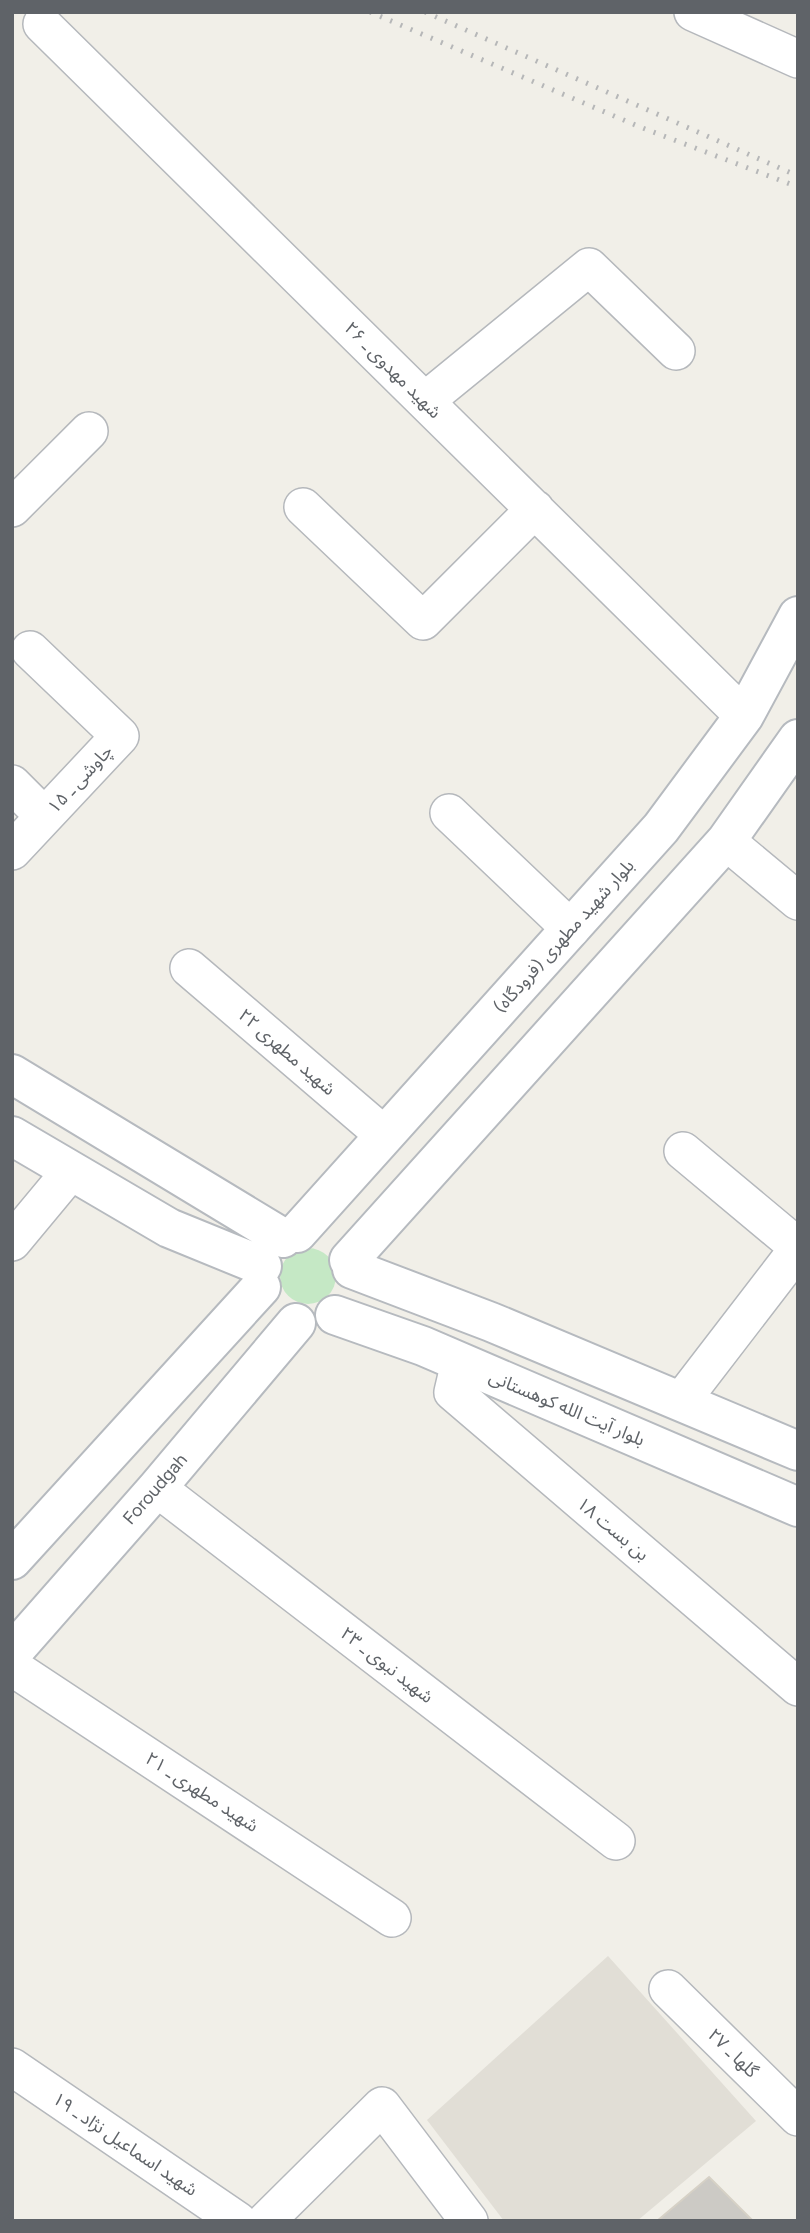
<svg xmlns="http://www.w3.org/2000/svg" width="810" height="2233" font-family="Figtree,'Noto Sans Arabic',sans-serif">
<rect width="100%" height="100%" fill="#f1efe8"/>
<path fill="#e1ded6" d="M608 1956 756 2121 637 2221H504L427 2120Z"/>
<path fill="#c5e8c5" d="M280 1276a28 28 0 1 1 56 0a28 28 0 1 1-56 0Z"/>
<path fill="#cccac5" stroke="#d6d1c6" stroke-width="2" d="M709 2177 753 2221H657Z"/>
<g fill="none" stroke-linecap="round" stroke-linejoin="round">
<g stroke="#b5b8bc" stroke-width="40">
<path id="minor" d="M693 12 798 59
M42 24 744 716
M425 401 589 267 676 351
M303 507 423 621 535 509
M12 508 89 431
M12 784 44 816
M449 813 571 929
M726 841 798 901
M12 851 120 736 30 650
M189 968 384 1135
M683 1151 798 1247
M12 1242 71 1171
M460 1362 453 1392 798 1687
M682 1400 798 1249
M157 1488 616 1841
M12 1667 392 1918
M668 1989 798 2117
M12 2067 238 2221
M266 2221 382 2106 469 2221"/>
</g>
<g stroke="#b6babf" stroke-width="42">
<path id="secondary" d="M12 1074 283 1238
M12 1136 169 1228 262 1266
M297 1233 661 828 744 716 798 616
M349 1260 726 841 798 739
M352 1269 491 1322 798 1451
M335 1315 423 1346 798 1507
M12 1560 261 1287
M12 1653 157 1488 296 1323"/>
</g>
<use href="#minor" stroke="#fff" stroke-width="37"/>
<use href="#secondary" stroke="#fff" stroke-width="38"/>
<path stroke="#b6b7b8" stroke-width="5" stroke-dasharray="2 9" stroke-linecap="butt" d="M370 12 640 127 798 187
M425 12 798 176"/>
</g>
<g text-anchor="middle" stroke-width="7" stroke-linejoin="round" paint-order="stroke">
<g font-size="18" fill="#5f6368" stroke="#fff">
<text transform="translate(393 370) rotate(45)" y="6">شهید مهدوی ـ ۲۶</text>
<text transform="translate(80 779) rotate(-47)" y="6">چاوشی ـ ۱۵</text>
<text transform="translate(564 936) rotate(-48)" y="6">بلوار شهید مطهری (فرودگاه)</text>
<text transform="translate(287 1052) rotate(41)" y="6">شهید مطهری ۲۲</text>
<text transform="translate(567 1408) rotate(23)" y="6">بلوار آیت الله کوهستانی</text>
<text transform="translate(155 1489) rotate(-49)" y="6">Foroudgah</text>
<text transform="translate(613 1529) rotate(40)" y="6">بن بست ۱۸</text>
<text transform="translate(387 1665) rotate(38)" y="6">شهید نبوی ـ ۲۳</text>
<text transform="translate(202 1792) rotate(33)" y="6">شهید مطهری ـ ۲۱</text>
<text transform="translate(733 2053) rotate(44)" y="6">گلها ـ ۲۷</text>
<text transform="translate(125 2144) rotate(34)" y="6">شهید اسماعیل نژاد ـ ۱۹</text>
</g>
</g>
<rect width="810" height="2233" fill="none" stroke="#5f6368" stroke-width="28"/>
</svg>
